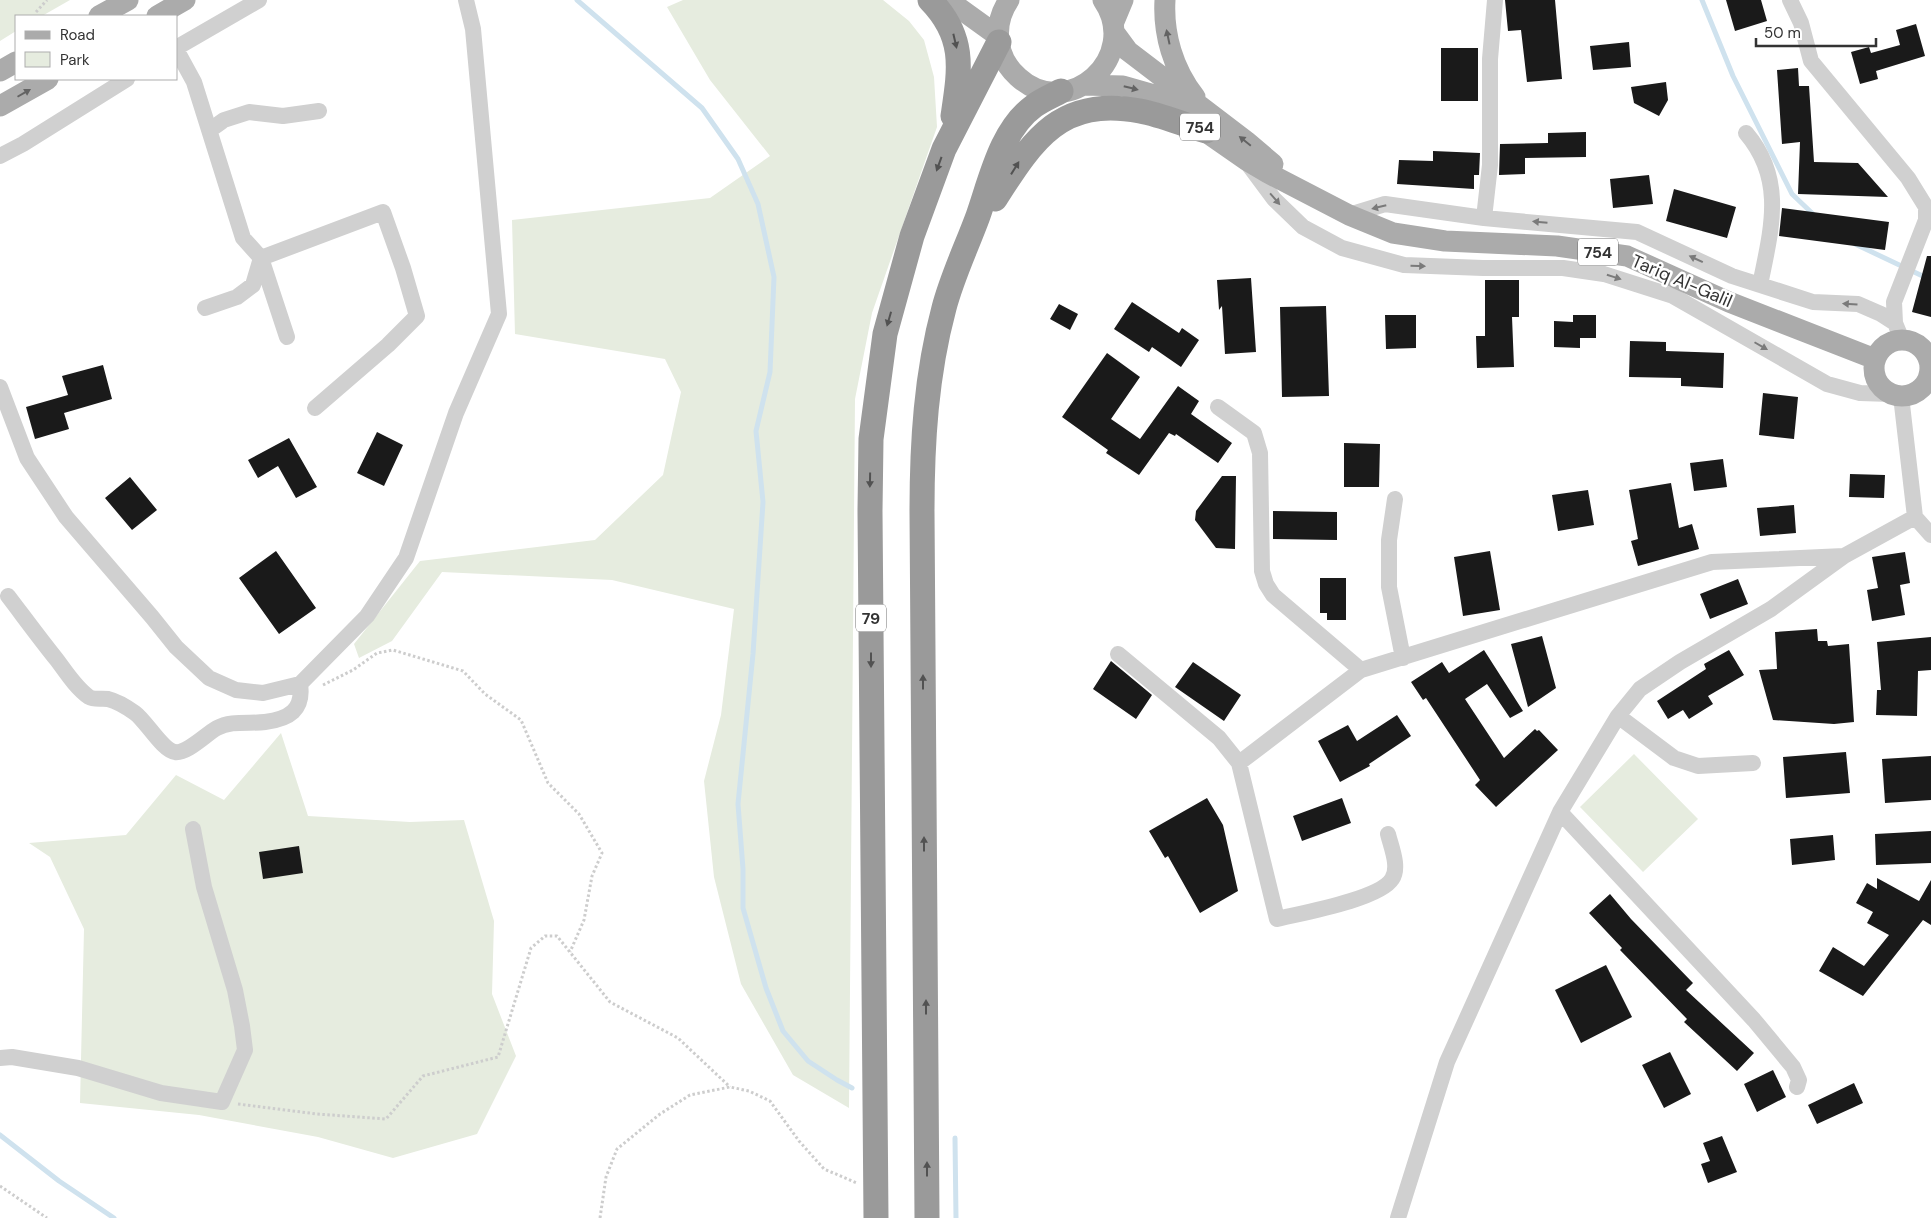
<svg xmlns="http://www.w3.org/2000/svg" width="1931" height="1218" font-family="'DM Sans',sans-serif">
<rect width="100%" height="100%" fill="#fff"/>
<path fill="#e6ecdf" d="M0 0H70L42 16H16V31L0 41Z
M683 0H883L909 21 924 40 934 77 937 127 872 313 855 399 849 1108 793 1075 741 984 714 877 704 781 721 715 734 609 612 580 442 572 392 641 359 658 354 644 420 561 595 540 663 475 681 392 665 359 515 334 512 220 710 198 770 156 710 80 667 7Z
M281 733 308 816 410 822 464 820 494 921 492 994 516 1056 477 1134 393 1158 318 1137 199 1115 80 1103 84 929 50 857 29 843 126 835 176 775 224 800Z
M1634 754 1698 819 1643 872 1580 807Z"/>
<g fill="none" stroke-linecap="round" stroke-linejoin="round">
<path stroke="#cfe2ee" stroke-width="5" d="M577 0 702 108 738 159 758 204 774 277 770 372 756 431 763 502 753 654 738 804 743 869V908L766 988 783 1031 808 1061 837 1080 852 1088
M1702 0 1733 76 1792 194 1814 215
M1855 244 1931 280
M0 1135 59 1181 114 1218
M955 1138 956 1218"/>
</g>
<path fill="#1a1a1a" d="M1505 0H1555L1562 79 1527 82 1521 30 1508 31Z
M1726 0H1761L1767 21 1735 31Z
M1916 24 1925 56 1876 71 1878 79 1860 84 1851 52 1869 47 1871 53 1900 45 1896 30Z
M1629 42 1631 67 1593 70 1590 46Z
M1441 48H1478V101H1441Z
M1798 68 1799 86H1809L1814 162 1858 163 1888 197 1798 194 1800 142 1782 144 1777 70Z
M1666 82 1668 100 1659 116 1634 103 1631 87Z
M1586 132V157L1525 158V174L1499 175 1500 144 1548 143V133Z
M1433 151 1480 153 1479 175H1474V189L1397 184 1399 160 1433 161Z
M1649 175 1653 204 1613 208 1610 179Z
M1674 189 1736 207 1727 238 1666 221Z
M1782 208 1889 222 1885 250 1779 236Z
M1927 256H1931V317L1912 312Z
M1251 278 1256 352 1225 354 1222 306 1219 310 1217 280Z
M1485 280H1519V317H1512L1514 367 1477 368 1476 336H1485Z
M1132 302 1179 333 1182 328 1199 340 1181 367 1152 347 1149 352 1114 329Z
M1059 304 1078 314 1070 330 1050 319Z
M1326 306 1329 396 1282 397 1280 307Z
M1385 315H1416V348L1386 349Z
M1573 315H1596V338H1580V348L1554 347V321L1573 322Z
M1630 341 1666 342V351L1724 353 1723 388 1681 386V378L1629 377Z
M1107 353 1140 377 1111 419 1140 439 1178 386 1199 401 1191 414 1232 443 1218 463 1176 434 1175 436 1169 433 1139 475 1106 453 1108 450 1062 417Z
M103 365 112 399 64 413 69 429 35 439 26 407 68 395 62 376Z
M1763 393 1798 397 1794 439 1759 435Z
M377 432 403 445 384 486 357 473Z
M289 438 317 487 296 498 278 466 258 478 248 460Z
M1344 443 1380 444 1379 487H1344Z
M1723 459 1727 487 1694 491 1690 463Z
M1850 474 1885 475 1884 498 1849 497Z
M1222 476H1236L1235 549 1216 548 1195 520 1196 511Z
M130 477 157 510 132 530 105 498Z
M1671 483 1679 528 1692 524 1699 549 1638 566 1631 541 1638 539 1629 490Z
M1588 490 1594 525 1558 531 1552 495Z
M1794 505 1796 533 1760 536 1757 508Z
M1273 511 1337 512V540L1273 539Z
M276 551 316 608 279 634 239 578Z
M1490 551 1500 610 1463 616 1454 557Z
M1905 552 1910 583 1900 585 1905 615 1872 621 1867 590 1878 588 1872 557Z
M1320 578H1346V620H1327V613H1320Z
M1738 579 1748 604 1710 619 1700 594Z
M1817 629 1818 641H1827L1828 646 1849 644 1854 722 1834 724 1773 720 1759 670 1777 669 1775 632Z
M1542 636 1556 688 1528 707 1511 644Z
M1931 637V670L1918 671 1917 716 1876 715 1877 690H1881L1877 642Z
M1484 650 1523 711 1510 718 1487 684 1465 699 1504 758 1535 729 1537 731 1539 730 1558 750 1496 807 1475 785 1480 780 1426 698 1423 700 1411 682 1442 662 1449 673Z
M1729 650 1744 675 1708 696 1713 704 1689 719 1683 710 1668 719 1657 701 1706 669 1704 664Z
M1111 661 1152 695 1136 719 1093 689Z
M1193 662 1241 695 1224 721 1175 687Z
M1397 715 1411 736 1369 764 1370 766 1340 782 1318 741 1348 725 1357 741Z
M1846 752 1850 793 1786 798 1783 757Z
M1931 756V800L1885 803 1882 759Z
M1207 798 1223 825 1238 891 1200 913 1168 856 1165 858 1149 831Z
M1342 798 1351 823 1302 841 1293 816Z
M1931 831V863L1876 865 1875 834Z
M1833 835 1835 860 1792 865 1790 839Z
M299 846 303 873 263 879 259 852Z
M1877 878 1919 901 1931 880V925L1923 920 1863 996 1819 971 1833 947 1864 966 1889 935 1867 923 1873 912 1856 903 1867 883 1877 889Z
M1610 894 1631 919 1693 983 1686 990 1754 1053 1737 1071 1684 1022 1687 1019 1620 950 1622 948 1589 913Z
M1606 965 1632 1017 1581 1043 1555 990Z
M1670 1052 1691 1094 1664 1108 1642 1065Z
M1773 1070 1786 1097 1757 1112 1744 1084Z
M1854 1083 1863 1103 1817 1124 1808 1105Z
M1722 1136 1737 1172 1708 1183 1701 1164 1710 1161 1703 1143Z"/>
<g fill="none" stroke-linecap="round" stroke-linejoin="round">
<path stroke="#cdcdcd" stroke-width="3" stroke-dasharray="2.5 2.5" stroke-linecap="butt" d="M36 12 47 0
M323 685 353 670 377 653 393 650 463 671 485 694 521 720 548 783 579 814 602 853 592 876 584 920 570 952
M238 1104 317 1114 386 1119 423 1076 498 1057 531 948 545 936H557L610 1002 678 1038 730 1087
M0 1186 47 1218
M600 1218 606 1177 617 1149 660 1114 690 1095 730 1087 749 1091 770 1101 799 1141 824 1169 857 1183"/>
<path stroke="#d0d0d0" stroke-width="16" d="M1790 0 1801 23 1811 61 1908 178 1926 207V220L1894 302 1895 323 1902 340
M176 48 259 0
M176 49 194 82 243 238 261 258 287 337
M210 130 224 120 249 112 283 116 319 111
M1746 133C1786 180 1771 230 1760 285
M0 156 23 144 127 79
M1248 164 1274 199 1303 227 1342 248 1404 265 1483 268H1563L1604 274 1673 296 1827 384 1860 393 1891 394
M1349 215 1385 204 1484 218 1637 232 1732 276 1813 302 1858 304 1881 314 1895 323
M1484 218 1490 165V59L1495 0
M205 308 237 297 253 285 261 258 383 212 403 268 417 316 388 345 315 408
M1926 353H1931
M0 387 27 458 66 517 152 617 176 647 209 678 236 690 263 693 300 684
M1901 396 1915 517 1931 535
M1218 407 1254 433 1260 453 1262 571 1266 584 1273 595 1361 670
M1395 499 1389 540V587L1403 658
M8 596C24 617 40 639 57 660 66 672 76 688 89 697 94 700 102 698 108 699 116 701 128 708 135 713 146 721 163 751 175 752 187 754 206 734 217 728 231 720 250 724 265 722 289 719 304 710 300 684L367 616 406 558 456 413 499 314 473 29 466 0
M1118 654 1219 738 1239 763 1277 919C1302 913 1380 899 1392 879 1400 867 1391 847 1388 834
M1618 716 1674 758 1698 766 1753 763
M1239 763 1361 670 1712 562 1844 556
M1560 812 1754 1020 1793 1067 1799 1080 1797 1087
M0 1058 12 1057 78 1068 161 1093 222 1102 245 1050 242 1026 235 990 204 887 193 829
M1398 1218 1447 1062 1560 812 1618 716 1640 689 1680 662 1771 609 1844 556 1915 517"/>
<path stroke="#ababab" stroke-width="21" d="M948 0 998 36
M1009 0C998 16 996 33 1001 51 1004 61 1010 70 1018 77 1068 123 1142 57 1103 0
M1165 0C1163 34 1173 69 1195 97
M99 16 128 0
M157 16 185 0
M1113 24 1123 0
M1114 32 1128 51 1246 141 1273 164
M0 71 16 62
M1083 85 1123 86 1151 94 1246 160 1268 173 1349 215 1393 233 1445 241 1557 246 1627 256 1729 302 1875 359
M0 106 48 79
M1874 368a28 28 0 1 1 56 0a28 28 0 1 1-56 0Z"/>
<path stroke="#9a9a9a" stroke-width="25" d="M930 0C966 37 960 69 953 116
M995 199C1033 140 1060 96 1140 111 1162 115 1184 125 1206 131
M876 1218 870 511 871 439 885 334 912 236 944 149 999 42
M927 1218 922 511C922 443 926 375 944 308 952 277 967 246 978 216 991 179 1001 130 1034 106 1042 100 1052 96 1061 91"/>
</g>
<defs><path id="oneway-solid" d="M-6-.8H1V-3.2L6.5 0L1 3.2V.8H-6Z" transform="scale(1.25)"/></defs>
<g fill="#636363">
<use href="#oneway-solid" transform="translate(1168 37) rotate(-102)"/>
<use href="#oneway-solid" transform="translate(1131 88) rotate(14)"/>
<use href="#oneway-solid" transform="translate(24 93) rotate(-30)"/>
<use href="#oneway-solid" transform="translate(1245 141) rotate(-141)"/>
</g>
<g fill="#525252">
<use href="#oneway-solid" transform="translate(955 41) rotate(77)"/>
<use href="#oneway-solid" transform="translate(939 164) rotate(110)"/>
<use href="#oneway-solid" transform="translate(1015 168) rotate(-58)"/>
<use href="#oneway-solid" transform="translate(889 319) rotate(106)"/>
<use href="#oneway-solid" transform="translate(870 480) rotate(91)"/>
<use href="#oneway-solid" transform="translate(871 660) rotate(90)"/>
<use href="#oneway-solid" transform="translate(923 682) rotate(-90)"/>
<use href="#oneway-solid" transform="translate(924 844) rotate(-90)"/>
<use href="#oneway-solid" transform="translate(926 1007) rotate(-90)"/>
<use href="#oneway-solid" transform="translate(927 1169) rotate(-90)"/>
</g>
<g fill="#7a7a7a">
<use href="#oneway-solid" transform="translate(1275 199) rotate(49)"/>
<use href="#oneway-solid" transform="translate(1379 207) rotate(166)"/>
<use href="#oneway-solid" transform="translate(1540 222) rotate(-175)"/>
<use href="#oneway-solid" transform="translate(1696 259) rotate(-155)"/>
<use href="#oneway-solid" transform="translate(1418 266) rotate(2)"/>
<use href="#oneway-solid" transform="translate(1614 277) rotate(18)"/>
<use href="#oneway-solid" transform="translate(1850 304) rotate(-176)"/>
<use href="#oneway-solid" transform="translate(1761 346) rotate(30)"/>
</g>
<g text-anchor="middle" stroke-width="5" stroke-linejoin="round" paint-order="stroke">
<g fill="#fff" stroke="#707070" stroke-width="1">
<rect x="1180" y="113.5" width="40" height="27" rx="4"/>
<rect x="1578" y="238.5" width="40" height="27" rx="4"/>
<rect x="856" y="604.5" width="30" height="27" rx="4"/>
</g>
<g font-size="16" font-weight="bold" fill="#333">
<text x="1200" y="133">754</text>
<text x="1598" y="258">754</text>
<text x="871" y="624">79</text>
</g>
<g font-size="18" fill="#333" stroke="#fff">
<text transform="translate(1682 281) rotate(23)" y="6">Tariq Al-Galil</text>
</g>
</g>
<rect x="15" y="15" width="162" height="65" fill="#ffffff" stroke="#adadad"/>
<rect x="25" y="31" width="25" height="8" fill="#ababab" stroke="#adadad"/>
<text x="60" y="40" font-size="15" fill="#333333">Road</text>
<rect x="25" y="52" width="25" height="15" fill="#e6ecdf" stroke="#adadad"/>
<text x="60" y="65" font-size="15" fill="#333333">Park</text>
<path d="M1756 38v8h120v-8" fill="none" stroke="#333333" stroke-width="2.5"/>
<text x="1764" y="38" font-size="15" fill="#333333" stroke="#ffffff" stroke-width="4" paint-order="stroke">50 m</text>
</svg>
